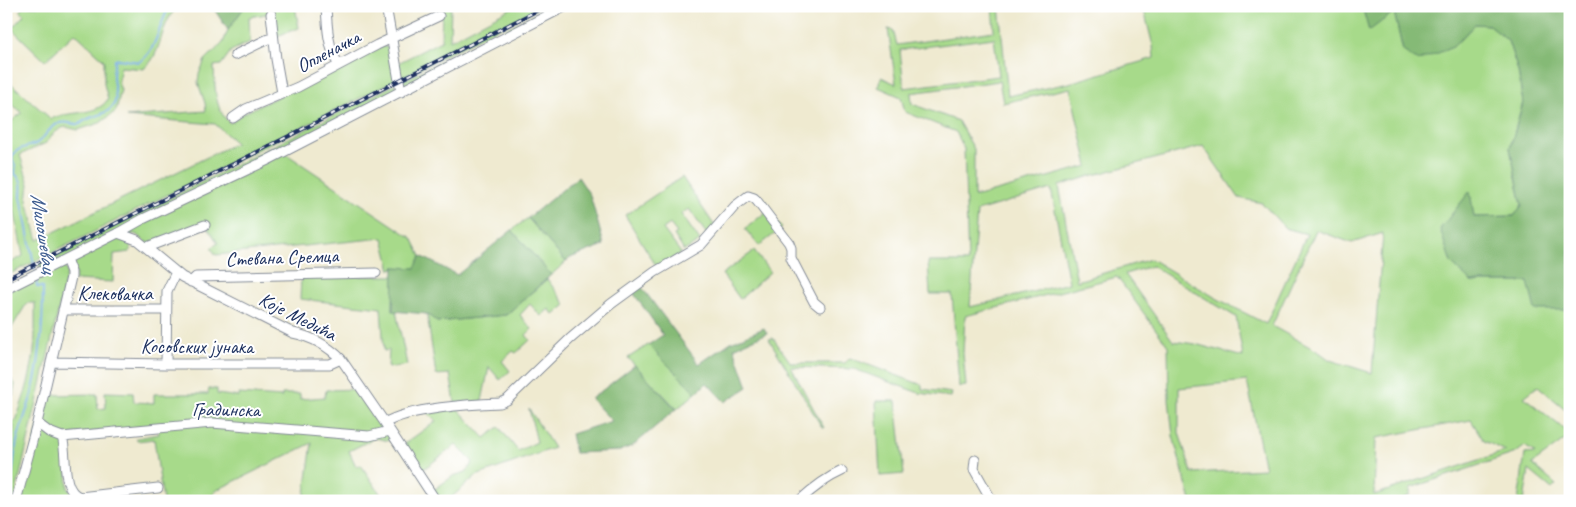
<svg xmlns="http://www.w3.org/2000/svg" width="1576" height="507" font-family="Caveat,sans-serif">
<rect width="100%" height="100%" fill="#fff"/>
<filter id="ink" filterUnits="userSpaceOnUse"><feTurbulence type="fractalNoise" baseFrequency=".02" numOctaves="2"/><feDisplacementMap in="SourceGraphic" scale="10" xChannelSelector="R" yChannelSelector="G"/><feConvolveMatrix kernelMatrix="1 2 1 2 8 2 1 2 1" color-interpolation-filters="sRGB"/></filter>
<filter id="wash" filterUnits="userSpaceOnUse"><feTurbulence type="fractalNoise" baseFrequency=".0096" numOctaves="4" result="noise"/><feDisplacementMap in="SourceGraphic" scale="20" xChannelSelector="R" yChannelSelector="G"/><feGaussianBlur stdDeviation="1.12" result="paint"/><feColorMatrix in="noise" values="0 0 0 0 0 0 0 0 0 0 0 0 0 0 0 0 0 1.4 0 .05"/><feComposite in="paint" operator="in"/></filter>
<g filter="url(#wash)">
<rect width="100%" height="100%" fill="#efead0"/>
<path fill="#a7da8a" stroke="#618474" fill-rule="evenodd" d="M24 6H106L110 10 113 6H179C162 20 163 43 152 60 150 63 146 66 144 69L121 67 118 82 121 90 116 111 100 123 78 130 66 127 62 128 54 133 46 143 20 155 29 184 27 201 38 240 236 143 215 124 126 117 206 111 205 103 198 83 199 74 205 60 223 43 228 30 245 6H295L299 28 274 37 272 13 249 17 250 42 231 51 221 65 214 66C215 85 214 110 230 123L242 114 383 46 388 48 396 80 6 276V265L23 256 6 166V125L22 113 6 99V79L51 119C68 110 97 117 108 99L104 84V60L75 33 45 61 12 29 6 35V22L12 28 24 15 20 11Z
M446 6H451L450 40 515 6H542L401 78 398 63 441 41 442 9Z
M551 6H560L405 84 402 81Z
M992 6H999L1008 96 1069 83 1154 58 1153 46 1143 6H1362L1369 30 1394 11 1403 51 1453 47 1475 24 1489 25 1508 41 1518 71 1523 102 1510 148 1522 205 1514 216 1473 217 1470 192 1471 282H1529L1570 309V413L1538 386 1524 397 1570 434V436L1565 440 1532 464 1556 485 1552 489 1529 470 1524 501H1518L1525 454 1535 453 1525 446 1516 453 1410 488V495L1398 501H1191L1173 436 1169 399 1168 346 1117 277 965 316 963 353 966 386 959 387 952 294H930L928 262H968L964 149 956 132 905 112 901 97 878 87 881 77 896 84 888 29 893 30 897 45 994 31ZM994 38 999 76 904 88 900 50ZM999 81 1003 103 1070 88 1088 166 974 197V149L958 121 912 104 911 93ZM1203 146 1239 198 1262 203 1285 228 1307 234 1266 324 1216 298 1151 259 1077 281 1059 186 1090 176ZM1051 189 1069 283 970 307 977 211ZM1316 230 1352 243 1383 233 1372 373 1330 360 1319 352 1272 326ZM1152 266 1236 317 1243 357 1195 344 1173 341 1125 274ZM1247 381 1265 469 1192 473 1179 433V388ZM1471 420 1484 441 1506 451 1374 495 1376 438Z
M396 84 397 90 279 149 412 238 421 256 415 269 394 267 391 270 383 238 216 255 211 248 218 243 206 225 151 247 137 235 132 233 130 252 114 254 113 282 75 280 76 274 72 260 40 269 39 264Z
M682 177 716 228 708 236 689 209 681 214 700 241 684 251 674 235 677 233 670 224 663 229 681 253 658 269 625 215Z
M767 211 782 228 759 246 745 229Z
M528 218 566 262 551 275 512 230Z
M754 251 770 272 740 299 722 274Z
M59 267H63L66 269 67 273 14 501H6V468L14 426H6V422L16 421C21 404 28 387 31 369 36 348 35 325 35 303H27L6 337 8 375 15 384 13 397 6 389V292Z
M332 276H394L393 310 396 311 407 365 388 368 389 350 384 351 381 308 300 299 301 278Z
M547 279 566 305 554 315 549 309 541 316 530 304 520 315 532 329 526 335 530 340 516 353 513 351 502 361 510 371 500 380 489 367 482 401 455 403 450 374 436 375 427 314 437 322 506 315Z
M773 338 791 363H845L850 358 922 385V389L952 393 951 397 919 393 854 369 791 367 824 428 823 429 769 339Z
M648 345 696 393 677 409 628 358Z
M209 389H217V394L239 397V394L282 397V394H300V399L325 397 326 390 360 389 395 442 375 438 349 451 356 466 361 465 385 501H304L312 443 217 490 207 501H163L154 439 137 441V438L159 434 157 425 65 435 68 489 80 501H20L46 395 97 394 98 409 106 408 105 392 133 393 134 402 154 403V394H208Z
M876 401H896L904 474 880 476Z
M457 408 485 438 499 427 518 451 537 442 529 409 554 448 476 476 447 501H440L432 491 453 476 466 472 473 462 456 445 421 471 403 445 436 421 426 411Z"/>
<path fill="#85ba76" stroke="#50746a" d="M212 6H245L228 30Z
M1362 6H1570V310H1535L1528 282H1471L1451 263 1440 229 1470 191 1474 217 1514 216 1522 205 1510 148 1523 103 1518 71 1508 41 1489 25 1475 24 1453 47 1418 61 1403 51 1394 12 1369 31Z
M578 177 590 195 604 245 570 258 566 262 528 218Z
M512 230 551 275 506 315 437 322 427 314 393 311 394 267 415 268 421 256 457 275Z
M640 285 699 364 731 342 764 328 767 333 734 348 748 387 725 402 707 383 696 393 648 345 663 335 632 291Z
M635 365 676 409 634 445 620 451 575 453 571 434 612 421 591 399Z"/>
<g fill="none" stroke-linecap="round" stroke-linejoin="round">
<path stroke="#7cafe9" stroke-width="2" d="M35 270 21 197C21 187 24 181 15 174 15 171 16 169 15 166 15 162 10 160 13 155 18 147 29 147 37 143 46 137 50 125 60 123 67 121 73 125 80 124 88 116 100 117 109 110 121 101 113 89 113 76 113 71 114 65 115 60L119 59 139 62C158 50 158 24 170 6
M7 501C13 481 13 460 17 441 21 425 28 409 32 393 41 359 43 323 43 287H37L36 278"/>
</g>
</g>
<g filter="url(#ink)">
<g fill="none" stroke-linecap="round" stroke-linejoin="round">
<g stroke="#858c97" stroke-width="11">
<path id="minor" d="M326 6C327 26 328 49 339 65
M386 6 401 92
M271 14 276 59 282 93
M235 55 268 39H273
M233 118 246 109 298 87 377 45 439 16
M118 233 137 240 182 277 293 333C312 337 327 345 341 359L385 423 436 501
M147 247 205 225
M66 259 71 272V277L37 423 49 432 62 437C68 454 60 490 80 497L158 488
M191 282 196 277 376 273
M6 289 118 233 143 219 268 160 566 6
M63 310H166
M51 362 166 364H330L341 359
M166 364 167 291 176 272
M385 423C408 408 472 404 500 403L507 400 570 339 611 304 655 272 701 245 735 206 748 196 754 198 757 201 789 243 791 248V258L814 302 820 307
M62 437 212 423 369 436 390 431
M975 460 974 469 992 501
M16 501 37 423
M799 501C812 489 826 478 842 471"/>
</g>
<use href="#minor" stroke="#fff" stroke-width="9"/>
<g stroke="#1b2f5e" stroke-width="4">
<path id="rail" d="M6 279 546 6"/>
</g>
<use href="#rail" stroke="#fff" stroke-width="2" stroke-dasharray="5.5" stroke-linecap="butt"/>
</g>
</g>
<g text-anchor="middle" stroke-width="4" stroke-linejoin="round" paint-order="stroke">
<g font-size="20" fill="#1b2f5e" stroke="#fff">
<text transform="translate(328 51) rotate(-28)" y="7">Опленачка</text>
<text transform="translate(282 257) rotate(-2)" y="7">Стевана Сремца</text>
<text x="115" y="300">Клековачка</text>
<text transform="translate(298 316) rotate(27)" y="7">Које Медића</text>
<text x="197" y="353">Косовских јунака</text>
<text transform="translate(226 409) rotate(1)" y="7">Градинска</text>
</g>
<g font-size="21" font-style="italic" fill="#3d5c8f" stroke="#fff">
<text transform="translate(44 233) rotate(81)" y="7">Милошевац</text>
</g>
</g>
<rect width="1576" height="507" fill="none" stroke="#fff" stroke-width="25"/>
</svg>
